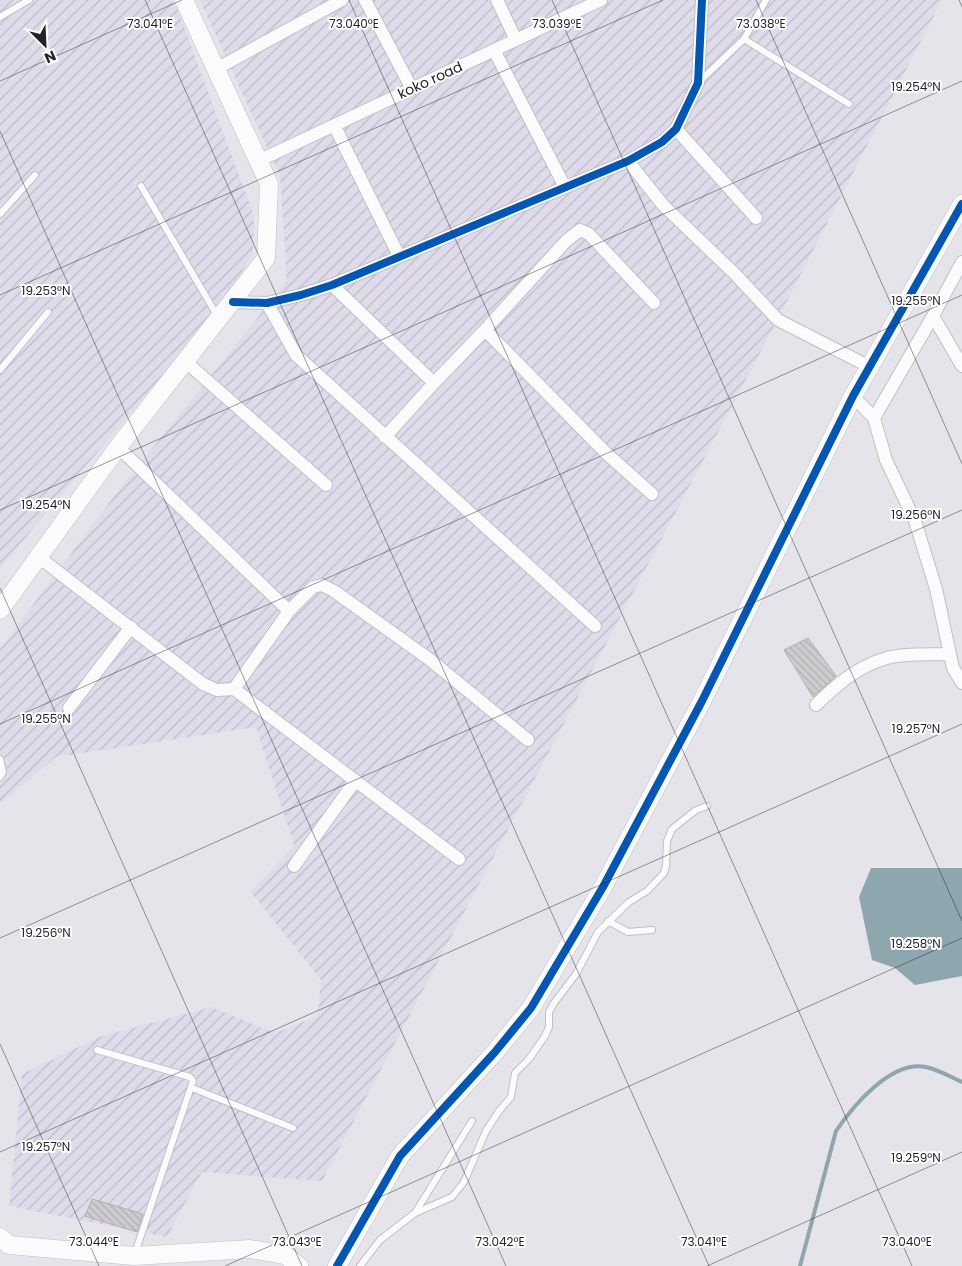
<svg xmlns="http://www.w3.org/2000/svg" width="962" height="1266" font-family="Poppins,sans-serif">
<defs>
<pattern id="industrial-furrows" width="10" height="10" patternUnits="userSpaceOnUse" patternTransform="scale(1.25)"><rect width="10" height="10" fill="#dfdbea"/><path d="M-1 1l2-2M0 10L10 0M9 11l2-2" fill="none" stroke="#bfbcc9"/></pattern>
<pattern id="building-back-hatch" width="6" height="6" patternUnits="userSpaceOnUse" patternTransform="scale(1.25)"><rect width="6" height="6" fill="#ceccce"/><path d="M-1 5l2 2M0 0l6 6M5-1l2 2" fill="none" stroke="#b1afb1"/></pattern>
</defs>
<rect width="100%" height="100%" fill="#e4e4ea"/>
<path fill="url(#industrial-furrows)" d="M0 0H171L178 11 254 216 253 253 224 302 0 568Z
M200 0H942L771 332 322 1181 202 1172 167 1237 9 1206 22 1074 102 1036 211 1007 275 1033 318 1016 321 980 251 892 294 845 256 727 56 757 0 804V649L121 487 287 281 280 176Z"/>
<path fill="#8ea6ad" d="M871 868H962V976L915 985 895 968 872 960 859 897Z"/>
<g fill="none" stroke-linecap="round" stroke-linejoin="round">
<path stroke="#8ea6ad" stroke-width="4" d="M800 1266 836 1131C853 1106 891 1060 926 1067 939 1070 951 1077 962 1082"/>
</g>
<path fill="url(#building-back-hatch)" stroke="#b1afb1" d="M808 638 836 676 813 697 784 650Z
M92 1199 143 1214 137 1232 85 1216Z"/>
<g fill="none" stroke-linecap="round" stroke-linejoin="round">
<g stroke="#c0c0c5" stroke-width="8">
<path id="lane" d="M0 17 29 0
M744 39 849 104
M700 81 744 39 766 0
M141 186 218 317
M0 214 35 175
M0 370 48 312
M0 759 3 772 0 777
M608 921 628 932 652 930
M97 1050 190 1077 193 1081 135 1253
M192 1088 293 1128
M415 1213 472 1121
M360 1266 380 1240 415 1213 452 1197 464 1182 486 1131 499 1111 511 1097 515 1073 529 1059 545 1036 549 1027V1012L554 1003 576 974 598 932 629 902 647 891 664 873 666 866 667 841 672 829 696 810 707 806"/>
</g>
<g stroke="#c0c0c5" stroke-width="14">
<path id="street" d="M365 0 412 89
M497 0 516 40
M494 50 565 187
M216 69 342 0
M334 125 399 256
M676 129 756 218
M258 161 601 0
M628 161 663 205 735 274 778 320 870 367
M332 285 434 383 485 330 607 454 652 494
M233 302 267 303 301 295 332 285 628 161 662 142 676 129 698 83 702 0
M267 303 296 355 595 626
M933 316 962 262
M485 330 566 241 580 230 589 234 654 303
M186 362 326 485
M853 396 874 418 886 460 915 521 936 589 953 668 962 683
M874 418 933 316 962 366
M385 437 434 383
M118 447 289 611 234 689
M40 558 203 684 217 690 234 689 459 859
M289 611 313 587 322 585 334 591 429 659 528 740
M816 705C836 685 858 666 887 658 906 653 929 655 949 654
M69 708 131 627
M294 866 355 781"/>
</g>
<g stroke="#c0c0c5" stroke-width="19">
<path id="secondary" d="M0 610 118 447 266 258 269 184 184 0
M0 1237 9 1245 134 1256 250 1249 285 1255 299 1266
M337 1266 400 1156 495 1052 531 1008 603 887 702 701 853 396 962 204"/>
</g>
<use href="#lane" stroke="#fbfbfc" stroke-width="6"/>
<use href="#street" stroke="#fbfbfc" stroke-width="12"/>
<use href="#secondary" stroke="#fbfbfc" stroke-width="18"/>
<g stroke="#fff" stroke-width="11">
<path id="cycleway" d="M233 302 267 303 301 295 332 285 628 161 662 142 676 129 698 83 702 0
M337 1266 400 1156 495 1052 531 1008 603 887 702 701 853 396 962 204"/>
</g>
<use href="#cycleway" stroke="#0057b8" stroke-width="8"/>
</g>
<path fill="none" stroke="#242428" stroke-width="1" stroke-opacity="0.45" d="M145 0 709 1266M349 0 912 1266M552 0 962 921M756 0 962 464M959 0 962 7M0 81 182 0M0 131 506 1266M0 295 663 0M0 510 962 81M0 588 302 1266M0 724 962 295M0 938 962 510M0 1044 99 1266M0 1152 962 724M225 1266 962 938M707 1266 962 1152"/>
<g text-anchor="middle" stroke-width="4" stroke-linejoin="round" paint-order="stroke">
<g font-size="14" fill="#242428" stroke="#fff">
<text transform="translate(430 80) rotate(-25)" y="5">koko road</text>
</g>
</g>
<g font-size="12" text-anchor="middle" fill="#242428" stroke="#fff" stroke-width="4" stroke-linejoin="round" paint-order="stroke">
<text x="150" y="28">73.041°E</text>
<text x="354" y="28">73.040°E</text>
<text x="557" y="28">73.039°E</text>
<text x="761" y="28">73.038°E</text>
<text x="916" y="91">19.254°N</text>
<text x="46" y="295">19.253°N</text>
<text x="916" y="305">19.255°N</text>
<text x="46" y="509">19.254°N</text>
<text x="916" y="519">19.256°N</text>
<text x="46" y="723">19.255°N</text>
<text x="916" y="733">19.257°N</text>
<text x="46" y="937">19.256°N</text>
<text x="916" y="948">19.258°N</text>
<text x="46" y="1151">19.257°N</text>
<text x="916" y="1162">19.259°N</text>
<text x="94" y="1246">73.044°E</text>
<text x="297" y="1246">73.043°E</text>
<text x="500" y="1246">73.042°E</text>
<text x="704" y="1246">73.041°E</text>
<text x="907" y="1246">73.040°E</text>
</g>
<g transform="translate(45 45) rotate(156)" stroke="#ffffff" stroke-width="4" paint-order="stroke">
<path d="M0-4L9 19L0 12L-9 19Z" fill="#242428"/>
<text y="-8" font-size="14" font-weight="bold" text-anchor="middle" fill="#242428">N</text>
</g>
</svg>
